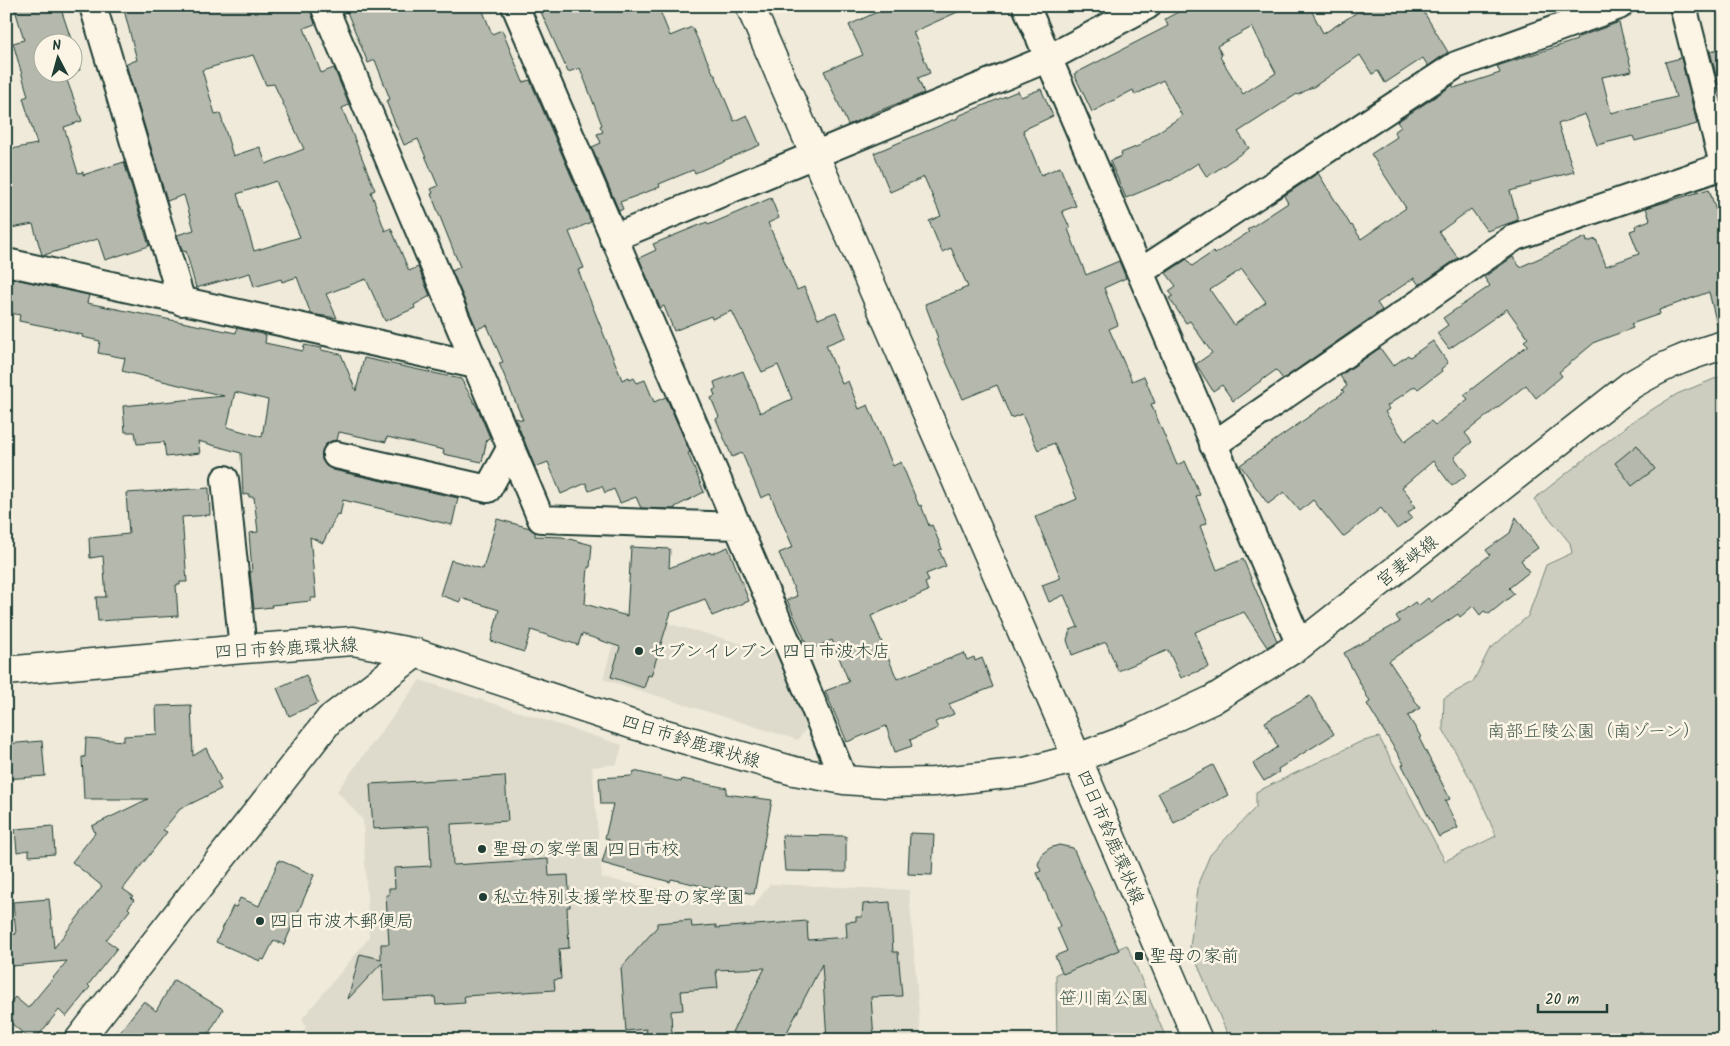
<svg xmlns="http://www.w3.org/2000/svg" width="1730" height="1046" font-family="Kalam,'Klee One',sans-serif">
<rect width="100%" height="100%" fill="#efeada"/>
<filter id="ink" filterUnits="userSpaceOnUse"><feTurbulence type="fractalNoise" baseFrequency=".02" numOctaves="2"/><feDisplacementMap in="SourceGraphic" scale="10" xChannelSelector="R" yChannelSelector="G"/><feConvolveMatrix kernelMatrix="1 2 1 2 8 2 1 2 1" color-interpolation-filters="sRGB"/></filter>
<g filter="url(#ink)">
<path fill="#dedbcc" d="M622 611 776 653 808 726 798 740 603 679Z
M420 680 622 745 617 764 592 767 602 878 753 907 770 884 909 890 921 1040H297L306 1027 302 1019 369 938 363 820 337 791Z"/>
<path fill="#cccdbf" stroke="#76857a" d="M1724 375V1040H1230L1190 947 1199 881 1210 855 1256 807V792L1360 742 1379 737 1445 861 1496 836 1477 791 1443 729 1444 698 1473 682 1489 650 1528 616 1546 565 1572 553 1570 543 1534 499 1632 422 1677 394Z
M1127 945 1165 1036 1157 1040H1057L1056 974Z"/>
<path fill="#b5b9ad" stroke="#1f3d34" fill-rule="evenodd" d="M14 6H60L72 42H42V72H71L65 75 82 121 64 127 78 173 83 172V175L124 162 149 246 105 260 98 239 44 255H42L33 224 6 229V150L37 144 23 98 28 96 13 43 24 40Z
M123 6H309L315 24 304 28 321 73 334 68 349 105 342 108 375 190 371 192 385 231 391 228 409 271 418 267 430 296 414 305 415 308 385 321 366 279 326 294 337 318 311 314 297 277 282 282 281 279 254 287 250 273 196 288 186 251 183 252 177 235 194 230 184 195 167 201 126 64 137 60ZM253 55 266 85 274 84 304 149 266 164 260 147 233 156 220 113 215 114 202 70ZM276 181 300 237 254 251 237 194Z
M340 6H481L492 34 502 30 523 82 530 80 591 222 569 232 584 268 578 270 622 380 629 377 630 380 634 378 637 383 645 380 654 402 666 397 690 452 688 453 704 492 675 507V509L641 508 636 497 620 503 614 489 605 493 602 486 589 491 586 483 561 494 548 462 535 467 515 418 523 420 499 363 503 362 487 325 477 329 452 271 460 267 431 194 433 193 431 189 438 186 418 139 404 145 386 101 390 99 375 60 368 63 347 12 343 13Z
M542 6H658L670 36 692 27 714 75H715L734 121 747 115 760 145 695 173 693 170 659 184 660 187 620 202 623 209 619 211 592 147 601 143 597 134 603 132 600 126 602 125 580 68 568 72 541 12 544 11Z
M890 6H971L913 32 930 73 918 78 924 93 871 114V115L848 125 824 71 863 55 849 25Z
M1189 6H1309L1323 33 1326 31V32L1359 11 1360 13 1371 6H1420L1448 52 1428 66 1423 58 1385 83 1378 71 1372 74 1360 55 1312 88V87L1298 95 1297 94 1238 132 1249 148 1207 177 1198 163 1170 181 1169 180 1126 198 1110 161 1122 156 1121 153 1141 145 1140 144 1182 116 1163 80 1135 95 1133 90 1092 112 1074 74 1168 26 1165 19ZM1252 27 1276 73 1243 94 1220 57 1222 55 1217 46Z
M1617 23H1619L1632 71 1602 77 1611 113 1676 97 1665 62 1681 58 1697 124 1635 141 1633 136 1597 145 1585 114 1558 124 1574 172 1530 183 1531 185 1510 191 1518 220 1487 231 1471 209 1439 232 1458 258 1419 285 1414 278 1377 303 1382 310 1283 379 1276 370 1233 401 1222 385 1213 391 1196 364 1212 353 1190 321 1186 323 1169 298 1173 296 1169 291 1176 286 1166 273 1187 259 1192 266 1213 252 1215 254 1249 232 1247 230 1288 203 1284 196 1318 173 1351 226 1352 225 1361 239 1406 208 1371 154 1397 137 1394 132 1401 127 1397 122 1453 85 1454 88 1500 73 1497 66 1577 40 1576 38ZM1242 269 1266 302 1234 325 1210 290Z
M72 45 80 70 72 72Z
M1724 48V106L1710 51Z
M1041 89 1053 116 1023 130 1041 175 1060 167 1076 206 1062 211 1070 228 1068 229 1086 275 1119 261 1126 278 1104 288 1118 325 1109 329 1132 381 1144 376 1155 403 1151 404 1177 465 1185 461 1200 495 1196 496 1207 523 1200 526 1217 570 1243 559 1277 641 1267 647 1244 612 1195 632 1209 667 1181 678 1168 650 1118 671 1106 642 1072 655 1067 640 1070 630 1078 627 1064 595 1049 602 1042 585 1061 578 1035 517 1077 499 1054 443 1038 450 1022 414 1011 418 997 385 963 399 936 339 938 338 925 304 968 287 951 248 942 252 929 221 941 216 924 177 890 192 874 153 958 118V116L1018 91 1021 97Z
M1709 189 1724 236V324L1717 325 1709 292 1659 310 1660 314 1631 324 1633 328 1595 342 1559 372 1562 376 1536 398 1526 385 1465 433 1472 442 1454 457 1467 475 1452 486 1433 461 1402 487 1413 501 1411 502 1415 507 1408 513 1412 518 1397 529 1381 508 1343 537 1313 500 1300 511 1284 492 1268 504 1240 465 1344 392 1342 390 1347 386 1340 376 1380 348 1393 366 1408 355 1410 357 1433 341 1448 363 1441 369 1442 371 1418 389 1415 386 1387 406 1389 409 1385 412 1405 441 1431 421 1435 425 1468 399 1464 395 1528 345 1524 341 1528 338 1507 309 1449 349 1437 333 1448 325 1443 318 1490 286 1484 277 1513 257 1520 267 1586 237 1587 242 1596 239 1606 266 1639 254 1630 231 1636 229 1635 226 1650 220 1646 208Z
M771 198 779 218 768 223 797 290 804 287 818 319 836 312 846 337 826 345 842 384 848 381 859 409 868 405 893 466 901 462 919 506 921 505 929 526 932 525 942 549 939 550 946 566 926 574 929 581 925 583 928 591 871 616 897 679 964 653 967 660 974 657 975 661 982 658 993 687 949 704 954 714 935 722 938 728 910 740 912 746 895 752 886 726 847 742 825 691 849 682 832 640 809 650 787 600 797 596 779 553 793 547 770 494 761 498 742 453 732 457 716 419 719 417 711 398 715 396 713 390 716 389 714 382 743 371 760 413 792 399 778 365 762 372 732 311 712 319 711 316 674 331 664 306 660 308 639 258 656 250 653 244 707 222 708 225Z
M6 277 89 295 87 303 236 333 237 328 266 335 265 343 303 351 304 345 322 348 321 350 341 354 356 391 364 358 461 379 478 409 490 438 487 439 482 462 443 454 444 450 387 437 386 442 339 432 337 440 331 441 325 445 322 451V460L326 466 333 470 458 498 452 525 343 500 340 515 337 514 323 543 310 537 316 598H311V601L271 605 272 607 254 609 250 572H252L249 533 258 532 254 497H249V494L243 495 241 453 198 441 200 453 166 457 164 442 137 444 135 432H125L123 406 224 396 122 371 125 358 98 353 100 341 82 337 83 335 69 332V331L19 321 20 315 6 312ZM235 392 268 400 262 437 227 427Z
M1637 445 1655 469 1632 486 1615 463Z
M209 488 210 515 182 517 187 582H180V585H176L178 616 98 621 96 597H106L103 556 90 558 89 538 129 534 126 493Z
M1516 517 1538 548 1521 560 1529 572 1509 588 1514 594 1489 614 1484 611 1480 615 1473 606 1460 617 1458 614 1389 661 1420 708 1408 716 1421 737 1419 738 1450 799 1445 801 1458 828 1439 837 1402 765 1404 764 1367 704 1370 702 1344 653 1400 622 1396 616 1415 602 1418 606 1428 598 1431 602 1490 555 1486 550 1510 533Z
M497 519 530 528 535 532V536L562 537 592 545 590 567H588L585 604 627 616 631 547 670 549 669 568 710 552 711 554 728 547 749 601 712 616 705 599 671 612 651 676 648 675 644 688 611 677 620 647 582 634 578 645 531 630 524 652 491 641 499 610 461 598 460 602 440 595 451 560 483 569Z
M306 675 318 703 289 716 277 688Z
M1310 696 1334 734 1278 769 1279 772 1264 781 1253 764 1278 747 1265 722Z
M191 705 193 756 206 748 221 780 217 782 221 789 180 809 163 830 167 832 123 889 133 896 131 898 134 900 128 908 130 910 106 940 117 948 88 985 90 987 66 1017 59 1010 35 1040H31L6 1019V1007L15 997 28 1008 67 961 12 966 8 935 16 934 13 902 49 899 54 948 102 886 72 862 95 833 92 826 148 799H84L82 757H85L86 738 124 741V736L157 734 156 706Z
M42 741 45 776 6 779V744Z
M1213 765 1228 795 1174 823 1158 793Z
M634 771 681 782 682 779 727 788 726 794 772 800 754 894 715 886 716 889 671 879 670 882 602 863 609 839 605 838 613 804H601L599 778 632 776Z
M505 776 508 821 451 824 453 865 548 859 549 876 568 875 570 907H567L569 948 559 949 561 979 554 980 555 990 464 996 465 1003 436 1005 435 997 384 1000 382 963 348 999 360 954 381 959V944H389L386 895H389V888H395L394 868 431 866 429 826 373 829 370 784Z
M53 826 55 854 29 856V850L17 852 15 829Z
M910 833 934 834 932 875 908 874Z
M782 835 846 836V872L785 871Z
M1059 845 1073 848 1119 950 1063 974 1055 956 1067 951 1057 928 1060 926 1037 873 1041 871 1038 864 1043 853 1050 848Z
M279 860 314 875 284 945 274 940 264 960 261 959 260 961 216 942 233 906 236 907 240 898 259 906Z
M890 902 893 952H898L902 996 871 997 874 1039 827 1040 822 964 783 1040H733L736 1034 732 1032 765 968 716 970 718 988 681 991 683 1010 671 1011 672 1035 647 1036 646 1029 626 1031 621 968 657 927V923L691 920 692 927 716 925V928L807 921 808 940 847 937 846 922 856 921V917H862L863 904Z
M174 980 223 1009 205 1040H113L144 1001 156 1011Z"/>
<g fill="none" stroke-linecap="round" stroke-linejoin="round">
<g stroke="#1f3d34" stroke-width="30">
<path id="minor" d="M93 6 182 302
M324 6 541 519 736 526
M515 6 794 658 844 780
M1026 6 1300 645
M1683 6 1724 168
M613 238 1049 58 1147 6
M6 262 476 365
M1140 272 1456 65 1619 6
M1213 445 1515 237 1723 166
M336 455 488 489 511 447
M225 479 243 649"/>
</g>
<g stroke="#1f3d34" stroke-width="31">
<path id="tertiary" d="M750 6 1077 758
M79 1040 330 719 416 653"/>
</g>
<g stroke="#1f3d34" stroke-width="31">
<path id="primary" d="M6 671 243 649 353 641 416 653 631 724 794 771 844 780 886 783 934 782 1025 772 1077 758 1128 739 1212 700 1300 645 1631 385C1663 366 1688 355 1724 345
M1077 758 1198 1040"/>
</g>
<use href="#minor" stroke="#fcf5e5" stroke-width="26"/>
<use href="#tertiary" stroke="#fcf5e5" stroke-width="28"/>
<use href="#primary" stroke="#fcf5e5" stroke-width="28"/>
</g>
</g>
<g fill="#1f3d34" stroke="#fcf5e5" stroke-width="2">
<circle cx="639" cy="651" r="5"/>
<circle cx="482" cy="849" r="5"/>
<circle cx="483" cy="897" r="5"/>
<circle cx="260" cy="921" r="5"/>
<rect x="1134" y="951" width="10" height="10" rx="2.5"/>
</g>
<g text-anchor="middle" stroke-width="5" stroke-linejoin="round" paint-order="stroke">
<g font-size="18" fill="#1f3d34" stroke="#fcf5e5">
<text transform="translate(1407 561) rotate(-38)" y="6">宮妻峡線</text>
<text transform="translate(286 648) rotate(-3)" y="6">四日市鈴鹿環状線</text>
<text transform="translate(691 741) rotate(17)" y="6">四日市鈴鹿環状線</text>
<text transform="translate(1111 837) rotate(67)" y="6">四日市鈴鹿環状線</text>
</g>
<g font-size="18" fill="#1f3d34" stroke="#fcf5e5" text-anchor="start">
<text x="649" y="657">セブンイレブン 四日市波木店</text>
<text x="492" y="855">聖母の家学園 四日市校</text>
<text x="493" y="903">私立特別支援学校聖母の家学園</text>
<text x="270" y="927">四日市波木郵便局</text>
<text x="1149" y="962">聖母の家前</text>
</g>
<g font-size="18" fill="#425a50" stroke="#fcf5e5">
<text x="1594" y="737">南部丘陵公園（南ゾーン）</text>
<text x="1104" y="1004">笹川南公園</text>
</g>
</g>
<rect width="1730" height="1046" fill="none" stroke="#fcf5e5" stroke-width="25"/>
<rect x="12" y="12" width="1705" height="1021" fill="none" stroke="#1f3d34" stroke-width="2" filter="url(#ink)"/>
<g transform="translate(58 58) rotate(354)"><circle r="24" fill="#fcf5e5" stroke="#a4ab9e"/>
<path d="M0-4L9 19L0 12L-9 19Z" fill="#1f3d34"/>
<text y="-8" font-size="14" font-weight="bold" text-anchor="middle" fill="#1f3d34">N</text>
</g>
<path d="M1538 1004v8h69v-8" fill="none" stroke="#1f3d34" stroke-width="2.5"/>
<text x="1545" y="1004" font-size="15" fill="#1f3d34" stroke="#fcf5e5" stroke-width="4" paint-order="stroke">20 m</text>
</svg>
